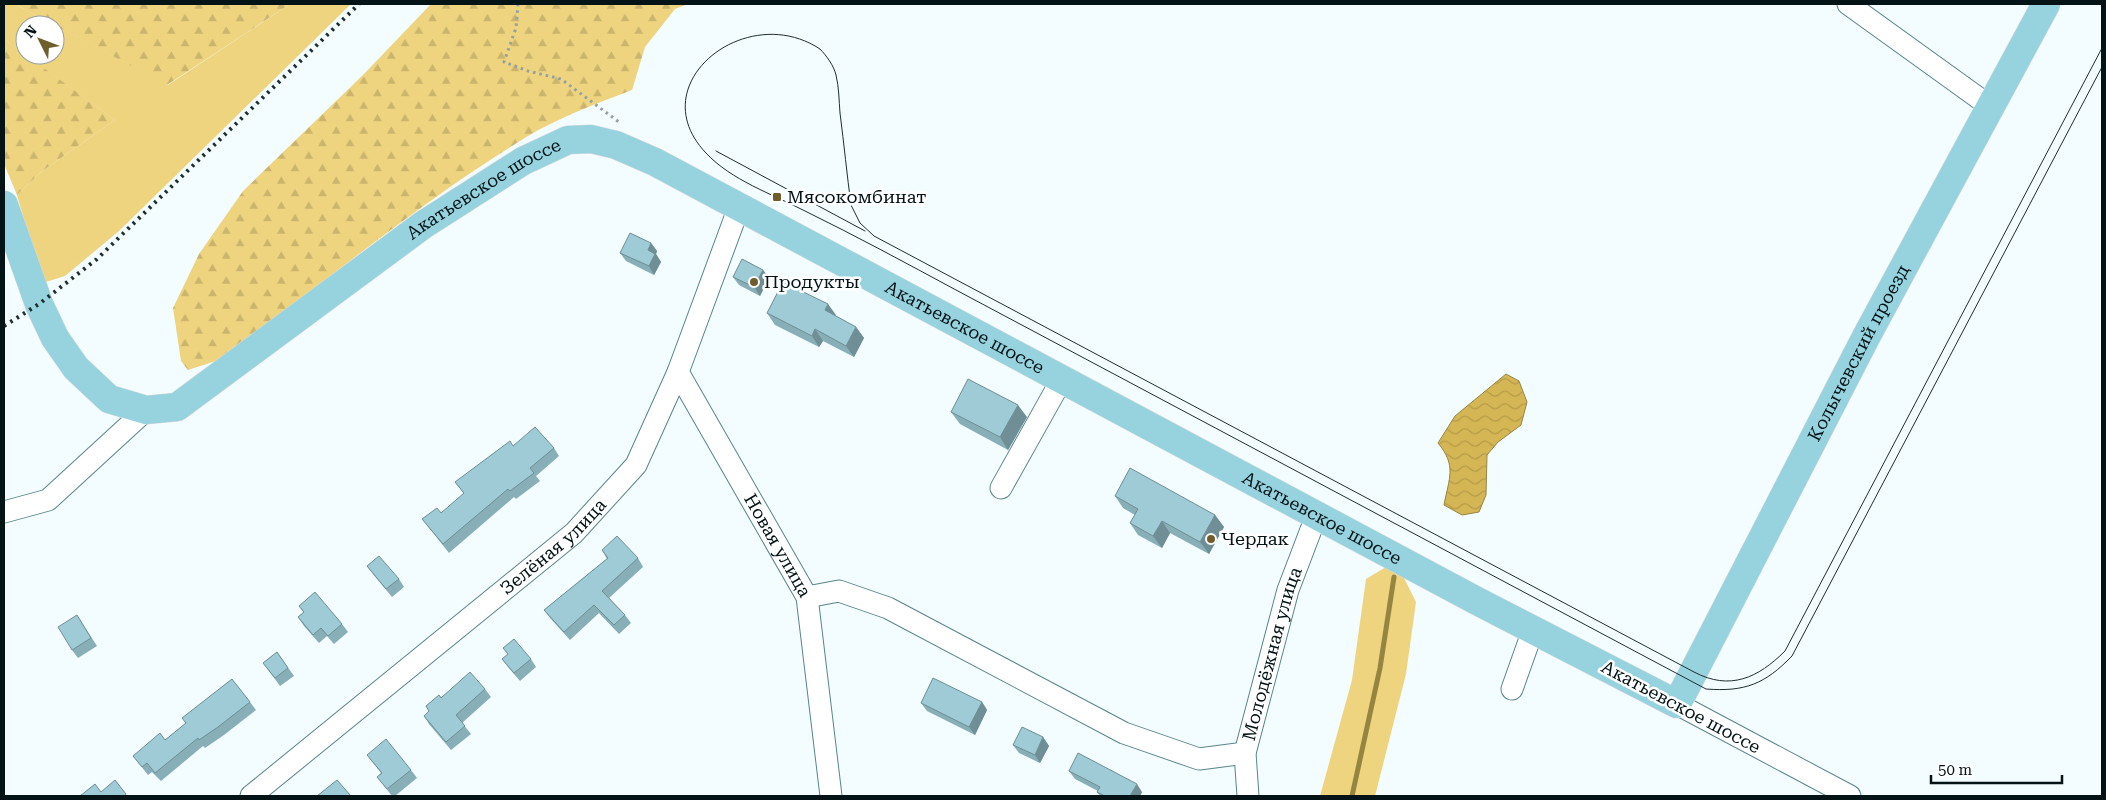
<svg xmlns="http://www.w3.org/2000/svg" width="2106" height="800" font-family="'Roboto Serif',serif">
<defs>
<pattern id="forest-firs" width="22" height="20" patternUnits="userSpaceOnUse" patternTransform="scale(1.25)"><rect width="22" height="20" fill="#efd47f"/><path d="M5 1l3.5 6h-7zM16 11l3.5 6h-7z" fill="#cbb56d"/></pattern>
<pattern id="water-waves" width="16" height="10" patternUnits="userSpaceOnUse" patternTransform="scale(1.25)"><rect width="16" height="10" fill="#d5b654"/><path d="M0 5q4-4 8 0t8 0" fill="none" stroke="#b59c48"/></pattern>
</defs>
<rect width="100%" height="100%" fill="#f3fcfe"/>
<path fill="#efd47f" d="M4 4H15L55 25H25V55L4 39Z
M290 4H351L119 231 65 276 46 282 39 272 17 195 41 172 115 120 25 55H55V25L168 85Z
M1386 567 1404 578 1416 602 1406 674 1375 796H1320L1352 680 1366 579Z"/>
<path fill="url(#forest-firs)" d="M15 4H290L167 85Z
M431 4H688L675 9 645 47 632 90C598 103 560 117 528 136 421 201 324 282 225 358L188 370 181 361 173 308 199 254 243 191 363 75Z
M4 39 115 120 41 172 17 195 4 164Z"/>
<path fill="url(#water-waves)" stroke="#968541" d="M1506 374 1519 381 1527 402 1521 425 1498 442 1487 455 1486 495 1479 512 1462 515 1444 505C1449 478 1457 466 1438 443L1455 416Z"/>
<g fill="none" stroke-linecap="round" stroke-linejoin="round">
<path stroke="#968541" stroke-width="5" d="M1352 796 1380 668 1394 577"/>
<g stroke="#59848e" stroke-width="23">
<g id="minor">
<path d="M1848 4 1991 107"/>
<path id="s1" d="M678 372 807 597 831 796"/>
<path d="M1001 488 1062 379"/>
<path d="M4 512 48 500 146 410"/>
<path d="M807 597 839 591 888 608 1124 733 1199 759 1245 753"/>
<path d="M1512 689 1533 630"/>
<path d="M1677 704 1850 796"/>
<path id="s2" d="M251 796 574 533 636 465 678 372 739 207"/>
<path id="s3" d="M1248 796 1245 753 1288 590 1317 514"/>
</g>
</g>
<g stroke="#d7d9da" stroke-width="29">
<g id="major">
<path id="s4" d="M4 205 39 304 55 338 76 368 109 399 146 410 177 407 423 225 523 161 568 140 591 139 616 145 655 162 1477 601 1677 704 1866 337 2046 4"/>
</g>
</g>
<path stroke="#94a0a2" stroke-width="3" stroke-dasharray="2.5 4" stroke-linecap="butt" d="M518 4 516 28 504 62 528 71 561 79 619 122"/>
<use href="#minor" stroke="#fff" stroke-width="21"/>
<use href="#major" stroke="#97d3df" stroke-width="28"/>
<path stroke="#1e2e30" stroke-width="1" d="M2102 48 1785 651C1758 678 1730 691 1694 672L874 236 860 223 851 205C847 175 844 144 840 113 839 101 839 87 836 75 834 66 826 55 820 49 746 0 640 84 706 153 731 180 772 194 805 211 856 236 906 263 956 290 1206 423 1456 556 1706 689 1745 692 1765 684 1792 656L2102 67
M716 151 865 231"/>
<path stroke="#1e2e30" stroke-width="4" stroke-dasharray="2.5 5" stroke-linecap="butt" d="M4 326 39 304 97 259 359 4"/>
</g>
<path fill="#88afb7" d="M651 243 657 251 656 254 661 262 654 275 626 261 620 253Z
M763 270 769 278 760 296 739 285 733 277Z
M828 304 835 316 856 327 864 338 854 357 823 341 819 347 775 325 767 313Z
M951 412 1027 417 1008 450 960 424Z
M513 446 554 448 559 456 536 476 540 481 516 499 514 497 449 553 422 519 441 513 464 494 455 482Z
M1115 496 1215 515 1224 527 1209 554 1170 533 1162 548 1138 535 1130 523 1135 515 1123 508Z
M602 550 638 558 643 567 609 598 625 615 631 623 619 634 599 613 570 640 550 618 544 610 607 559Z
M367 566 399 579 404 587 392 597 373 574Z
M299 606 342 624 348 632 334 644 327 636 319 643 304 626 298 617 304 613Z
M77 615 97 646 78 658 72 650Z
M503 648 531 659 536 667 520 681 508 667 502 659 508 654Z
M277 652 294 676 280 686 263 663Z
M485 689 491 697 462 723 471 734 451 750 429 724 424 716 429 711 426 706 441 698Z
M250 702 256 710 224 735 205 748 203 746 161 781 152 772 148 775 133 756 165 740Z
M982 702 987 710 975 735 927 711 921 703Z
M1043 737 1049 746 1040 763 1019 753 1013 745Z
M367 755 411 770 417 778 395 796H392L377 777 381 773Z
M1069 771 1142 792 1140 796H1100L1097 792 1098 791 1075 779Z"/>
<path fill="#6f8e95" d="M651 243 657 251 656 254 661 262 654 275 649 266 648 250Z
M763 270 769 278 760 296 754 287Z
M828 304 836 315 832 321 825 310Z
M856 327 864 338 854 357 846 346Z
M815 329 823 341 819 347 812 336Z
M1018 405 1027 417 1008 450 1000 437Z
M1215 515 1224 527 1209 554 1200 542Z
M1162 521 1170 533 1162 548 1153 536Z
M982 702 987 710 975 735 969 727Z
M1043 737 1049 746 1040 763 1035 755Z
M1137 784 1142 792 1140 796H1130Z"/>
<path fill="#9ecbd5" stroke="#6f8e95" d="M630 233 651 243 648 250 655 254 649 266 620 253Z
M742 259 763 270 754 287 733 277Z
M783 282 828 304 825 310 856 327 846 346 815 329 812 336 767 313Z
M968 379 1018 405 1000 437 951 412Z
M535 427 554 448 530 468 534 473 510 491 508 489 443 544 422 519 437 508 441 513 464 493 455 482 510 441 513 446Z
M1130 468 1215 515 1200 542 1162 521 1153 536 1130 523 1138 509 1115 496Z
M617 536 638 558 602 591 625 615 614 625 594 605 564 632 544 610 608 558 602 550Z
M379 556 399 579 386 589 367 566Z
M315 592 342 624 328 636 321 628 313 635 298 617 304 612 299 606Z
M77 615 91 638 72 650 58 627Z
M514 639 531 659 514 673 502 659 508 654 503 648Z
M277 652 288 668 275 678 263 663Z
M470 672 485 689 456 715 465 726 446 742 424 716 429 711 426 706 439 695 441 698Z
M933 678 982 702 969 727 921 703Z
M232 679 250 702 218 727 199 740 198 738 155 773 147 763 142 767 133 756 160 733 165 740 186 723 182 718Z
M1022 727 1043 737 1035 755 1013 745Z
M386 739 411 770 387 789 377 777 382 773 367 755Z
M1078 753 1137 784 1130 796H1105L1097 792 1100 787 1069 771Z
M115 780 126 794 124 796H80L95 784 101 792Z
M337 780 351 796H317Z"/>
<g fill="#6e5e2b" stroke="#fff" stroke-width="2">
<rect x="772" y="192" width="10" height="10" rx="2.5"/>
<circle cx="754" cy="282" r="5"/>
<circle cx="1211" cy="539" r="5"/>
</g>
<g text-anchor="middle" stroke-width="5" stroke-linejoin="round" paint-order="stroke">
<g font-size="18" fill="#031316" stroke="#fff">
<text dy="6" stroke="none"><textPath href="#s4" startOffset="671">Акатьевское шоссе</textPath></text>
<text dy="6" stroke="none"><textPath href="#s4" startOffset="1211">Акатьевское шоссе</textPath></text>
<text dy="6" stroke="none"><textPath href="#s4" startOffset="2412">Колычевский проезд</textPath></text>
<text dy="6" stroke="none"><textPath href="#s4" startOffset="1616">Акатьевское шоссе</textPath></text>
<text dy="6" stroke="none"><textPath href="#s2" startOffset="392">Зелёная улица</textPath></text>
<text dy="6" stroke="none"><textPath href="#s1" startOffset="200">Новая улица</textPath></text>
<text dy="6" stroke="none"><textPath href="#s3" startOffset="146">Молодёжная улица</textPath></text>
<text transform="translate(1681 707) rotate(28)" y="6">Акатьевское шоссе</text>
</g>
<g font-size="18" fill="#031316" stroke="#fff" text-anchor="start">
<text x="787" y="203">Мясокомбинат</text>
<text x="764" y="288">Продукты</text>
<text x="1221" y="545">Чердак</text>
</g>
</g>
<rect width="2106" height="800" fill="none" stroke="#031316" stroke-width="10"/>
<g transform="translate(40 40) rotate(312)"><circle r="24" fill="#ffffff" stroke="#9aa1a2"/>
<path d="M0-4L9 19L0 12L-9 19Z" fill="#6e5e2b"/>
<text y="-8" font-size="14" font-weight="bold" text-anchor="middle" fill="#031316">N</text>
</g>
<path d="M1931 775v8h131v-8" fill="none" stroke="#031316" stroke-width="2.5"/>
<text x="1938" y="775" font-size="15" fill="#031316" stroke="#ffffff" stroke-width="4" paint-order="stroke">50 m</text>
</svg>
